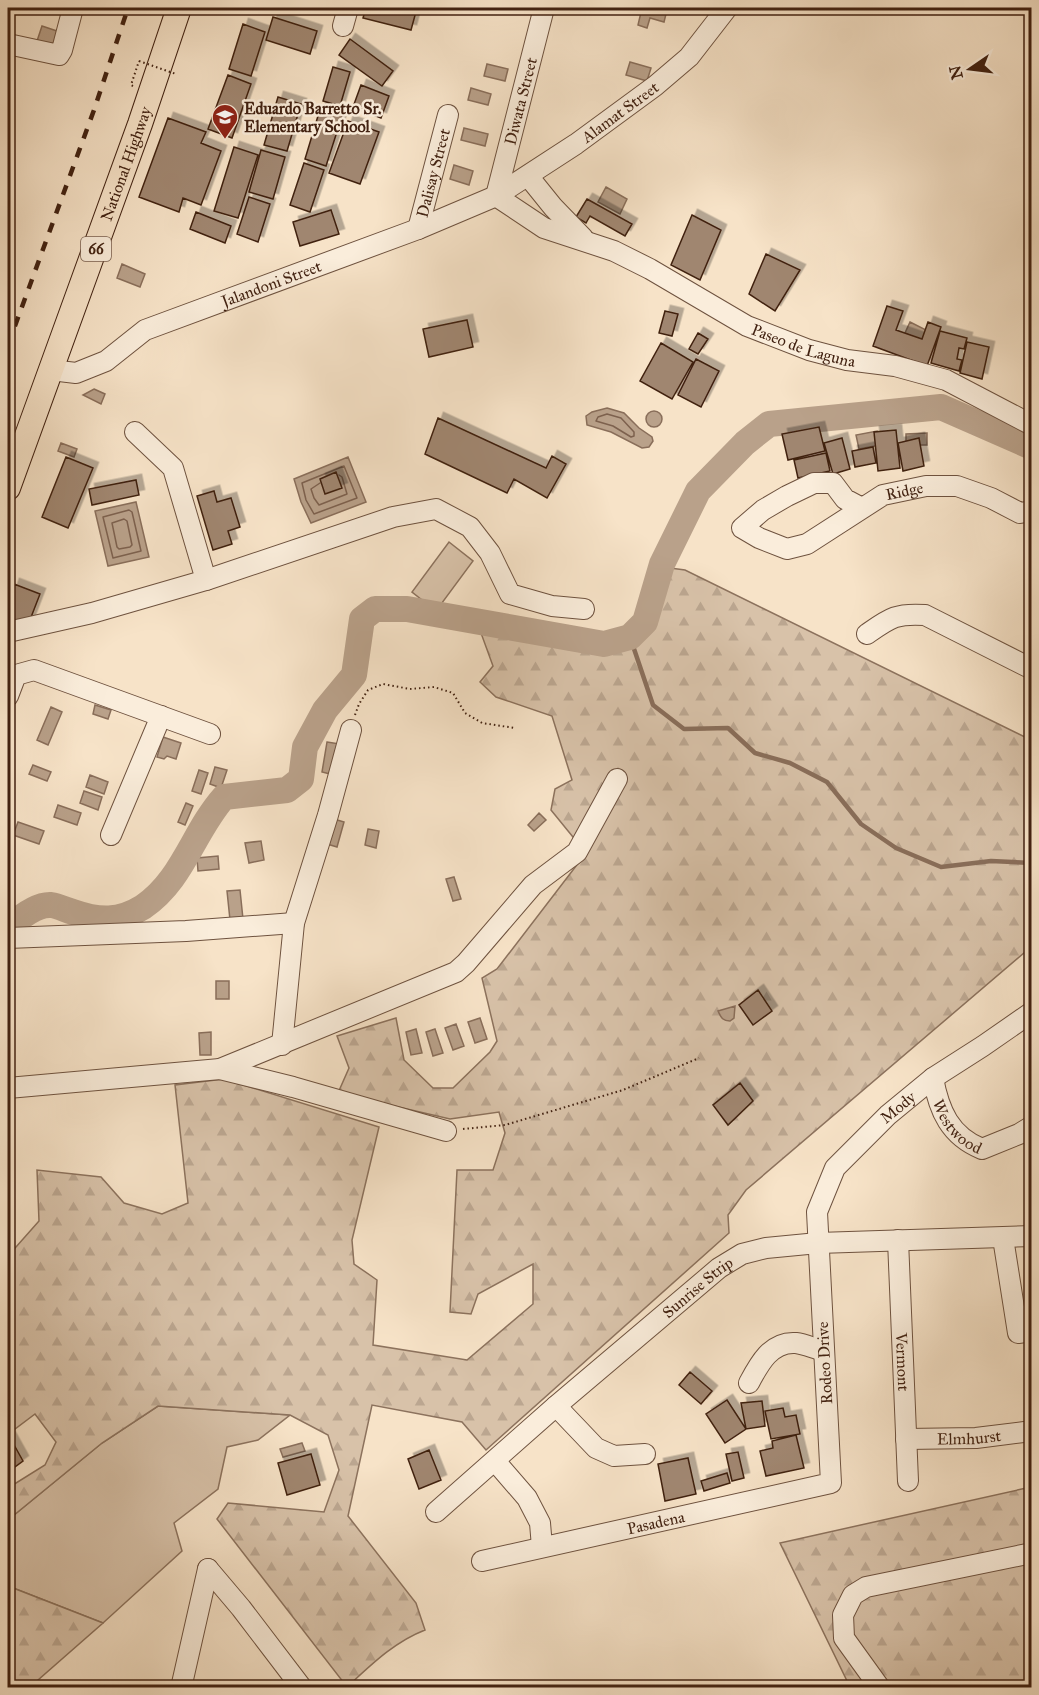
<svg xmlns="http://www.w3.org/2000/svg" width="1039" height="1695" font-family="'IM FELL Great Primer',serif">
<defs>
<pattern id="forest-firs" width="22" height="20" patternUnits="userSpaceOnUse" patternTransform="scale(1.5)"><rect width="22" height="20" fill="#d8c2a9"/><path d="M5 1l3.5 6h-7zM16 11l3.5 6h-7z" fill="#bba690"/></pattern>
<filter id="shadow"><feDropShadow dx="5.5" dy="-5.5" stdDeviation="0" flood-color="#0004"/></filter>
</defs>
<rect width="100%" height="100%" fill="#f7e3c8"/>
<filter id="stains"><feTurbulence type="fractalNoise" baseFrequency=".00333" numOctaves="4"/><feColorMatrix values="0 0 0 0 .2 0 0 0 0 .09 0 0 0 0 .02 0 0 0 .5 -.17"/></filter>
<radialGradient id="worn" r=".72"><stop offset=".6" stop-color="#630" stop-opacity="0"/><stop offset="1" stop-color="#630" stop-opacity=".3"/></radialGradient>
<path fill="#d8c2a9" stroke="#8c725d" stroke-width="1.5" d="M449 542 473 561 436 611 412 592Z
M158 1406 290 1415 258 1440 227 1447 218 1489 174 1523 182 1551 103 1623 8 1586V1520L102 1443Z"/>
<path fill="url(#forest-firs)" stroke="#8c725d" stroke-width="1.5" d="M670 568 685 570 1031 740V947L746 1190 728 1215 729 1233 486 1450 462 1422 372 1405 348 1516 416 1603 425 1630C394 1642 371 1665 347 1687L217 1519 228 1503 324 1512 339 1470 328 1435 290 1415 158 1406 102 1443 8 1520V1488L45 1465 56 1442 35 1414 11 1432 8 1430V1256L39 1221 37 1170 101 1177 124 1203 162 1214 188 1203 175 1085 224 1079 379 1127 352 1240 354 1264 377 1280 373 1345 467 1360 533 1304V1264L478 1294 471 1314 450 1312 457 1170H493L505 1133 499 1112 450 1119 338 1093 349 1068 337 1036 396 1018 404 1060 433 1088H453L490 1052 497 1041 482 978 497 969 586 853 551 810 555 789 572 780 552 716 496 697 480 682 493 666 477 622 605 644 630 637 646 622Z
M1031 1487V1687H850L780 1543Z
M8 1586 103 1623 30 1687H8Z"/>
<path fill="#b9a18a" stroke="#896e5a" stroke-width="1.5" d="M642 8 667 10 664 22 650 18 647 28 638 25Z
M42 26 60 32 54 50 36 44Z
M630 62 651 68 647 81 626 75Z
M487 64 508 69 505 81 484 76Z
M471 88 491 94 488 105 468 100Z
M464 128 488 134 485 146 461 140Z
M454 165 473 171 469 185 450 179Z
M606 187 627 199 620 214 598 202Z
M122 264 145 274 140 287 117 278Z
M910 322 932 333 927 344 905 333Z
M94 389 105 394 101 404 83 395Z
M607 408 624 413 639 428 652 437 653 441 649 447 642 448 611 432 587 425 586 416 592 412Z
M646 419a8 8 0 1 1 16 0a8 8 0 1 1-16 0Z
M877 431 880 445 859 449 856 435Z
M927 433V445H906V434Z
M61 443 77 449 74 457 58 451Z
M348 457 366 502 311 523 301 502 294 479Z
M136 502 149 557 108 566 95 511Z
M95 705 111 710 108 719 93 714Z
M51 707 62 712 48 745 37 740Z
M163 737 181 743 176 759 167 756 164 759 157 757Z
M327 742 340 744 334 775 322 772Z
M33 765 51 772 47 781 29 774Z
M215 767 227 770 221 788 210 784Z
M199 770 208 773 201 794 192 791Z
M90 775 108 782 104 794 86 787Z
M84 791 102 797 98 810 80 803Z
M186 803 193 806 185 825 178 822Z
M58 805 81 813 77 825 54 817Z
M539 813 546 820 534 831 528 825Z
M334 819 344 822 337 847 327 844Z
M18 822 44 831 39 844 13 835Z
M368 829 379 831 376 848 365 845Z
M261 841 264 860 249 863 245 843Z
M218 856 219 869 198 871 197 858Z
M454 877 461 899 453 901 446 879Z
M240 890 243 919 230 920 227 891Z
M216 981H229V999H216Z
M735 1006 734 1018 730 1021C722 1021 721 1017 718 1011Z
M480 1018 487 1039 475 1043 468 1022Z
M456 1024 464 1046 453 1050 445 1028Z
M416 1029 422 1053 411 1055 406 1032Z
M435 1029 443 1053 433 1056 426 1032Z
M211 1032V1055H200L199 1033Z
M302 1443 305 1451 283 1457 280 1449Z"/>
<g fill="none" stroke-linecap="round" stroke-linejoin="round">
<path stroke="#7d614e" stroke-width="1.5" d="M607 414 621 418 634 432V436L631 437 613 426 596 421 598 417Z
M344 466 357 498 314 514 306 500 302 483Z
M320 483 311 489 314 498 319 505 347 494 342 477 339 475
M129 510 132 512 141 551 113 558 103 517Z
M124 519 127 521 132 545 130 547 119 549 117 547 112 523Z"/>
<path stroke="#896e5a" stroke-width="4.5" d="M630 637 653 705 684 729 728 728 755 753 790 763 827 782 861 824 896 848 941 867 991 861 1032 863"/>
<path stroke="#b9a18a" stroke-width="26" d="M8 928C18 919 36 904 51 905 58 906 66 910 73 912 99 921 119 922 143 907 183 880 193 832 224 797L287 790 301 779 305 747 325 710 354 675 362 619 375 609H407L604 644 630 637 645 622 662 564 698 491 745 443 769 424 941 407 1032 447"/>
</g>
<path fill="#a08670" stroke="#412111" stroke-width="1.5" filter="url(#shadow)" d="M366 8H417L411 30 363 18Z
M273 17 317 31 310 54 266 40Z
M243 24 265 32 251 76 229 69Z
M350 39 393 71 382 86 339 55Z
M333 67 350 72 340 106 323 101Z
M228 75 251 84 232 138 208 129Z
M361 85 389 96 381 118 353 107Z
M278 97 301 104 287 151 264 145Z
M321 106 343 113 326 166 305 159Z
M168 118 206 132 201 143 221 151 201 205 183 198 179 212 139 197Z
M348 121 379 132 360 184 329 173Z
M234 147 258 155 238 218 214 211Z
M261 150 285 157 273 199 249 192Z
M304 163 324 170 310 212 290 205Z
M249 197 270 204 258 242 237 234Z
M587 199 632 224 625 236 590 216 586 223 576 217Z
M331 210 339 234 300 246 293 222Z
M196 212 231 226 225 243 190 229Z
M692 215 721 230 700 280 671 265Z
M766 254 800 270 775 311 749 294Z
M887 306 903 311 896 330 922 339 928 322 941 327 927 366 873 346Z
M665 311 678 314 672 336 659 333Z
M467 320 473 347 429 357 423 329Z
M940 331 967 338 964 349 959 348 957 359 962 360 959 371 931 363Z
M698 333 708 339 698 354 689 349Z
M967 342 989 347 982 379 960 373Z
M661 343 693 362 672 399 640 381Z
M696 359 719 371 701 407 678 395Z
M438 418 546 468 552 456 566 464 547 498 514 479 507 493 425 454Z
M819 427 825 451 788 460 782 434Z
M896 430 900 468 878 471 874 432Z
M842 438 850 469 833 474 824 443Z
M919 438 924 466 903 471 898 443Z
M873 447 876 463 855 467 852 451Z
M826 453 830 471 798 478 794 460Z
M66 457 93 468 68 528 42 517Z
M336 472 342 488 325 494 320 479Z
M136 480 139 495 92 505 89 489Z
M214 491 217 502 231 498 240 527 228 531 232 544 213 550 197 496Z
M14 584 40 594 28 625 8 617V602Z
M758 990 772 1011 753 1025 739 1005Z
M740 1083 753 1101 728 1125 713 1105Z
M690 1372 712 1391 701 1404 679 1385Z
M727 1400 746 1429 725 1443 706 1414Z
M762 1401 765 1426 746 1429 741 1403Z
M783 1408 785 1417 796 1415 800 1434 771 1439 765 1411Z
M8 1434 23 1461 8 1472Z
M796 1435 804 1468 766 1476 760 1451 773 1448 772 1441Z
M429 1450 441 1480 419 1489 408 1459Z
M738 1452 744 1478 732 1481 726 1454Z
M311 1454 320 1485 287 1495 278 1463Z
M688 1458 696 1494 665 1501 658 1464Z
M727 1473 730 1483 704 1491 701 1481Z"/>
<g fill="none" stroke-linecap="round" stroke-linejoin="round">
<g stroke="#6e523f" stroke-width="22">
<g id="minor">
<path d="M343 26 348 8"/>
<path d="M8 44 59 55 62 50 73 8"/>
<path d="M528 176 553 207 583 238"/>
<path id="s1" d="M496 196 544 228 614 251 650 269 747 326 809 350 847 360 895 366 946 380 1032 425"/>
<path id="s2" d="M496 196 544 8"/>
<path id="s3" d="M418 229 448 115"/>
<path id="s4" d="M51 370 76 373 106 361 145 330 418 229 496 196 576 144 655 86 689 57 727 8"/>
<path d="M135 432 173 468 206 580"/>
<path id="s5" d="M860 507 845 499 833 483H814L787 496 763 510 742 528 759 538 787 549 807 544 883 495 926 486H957L991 498 1020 513 1032 511"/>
<path d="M8 632 92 613 206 580 393 517 436 509 470 527 490 553 510 594 552 606 584 609"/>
<path d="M867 634C890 618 896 613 925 615L1032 669"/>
<path d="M8 696 16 675 34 670 210 734"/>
<path d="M111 835 161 716"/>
<path d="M8 938 186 931 294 923"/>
<path d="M282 1045 294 923 328 815 351 730"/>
<path d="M220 1069 293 1087 446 1131"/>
<path id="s6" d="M933 1078C939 1111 950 1136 982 1149L1019 1134 1032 1126"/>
<path d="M8 1088 220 1069 456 972 466 963 533 885 577 852 617 779"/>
<path d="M1003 1238 1018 1333 1032 1331"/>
<path id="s7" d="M898 1240 908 1481"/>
<path d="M749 1383C759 1364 771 1341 796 1343 805 1344 815 1349 824 1351"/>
<path d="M556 1406 596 1448 614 1456 645 1454"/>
<path id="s8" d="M906 1439 976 1438 1032 1431"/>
<path d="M495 1461 527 1498 540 1523 542 1547"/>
<path id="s9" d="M436 1512 556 1406 719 1268 742 1254 766 1248 818 1243 1032 1236"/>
<path id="s10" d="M482 1561 831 1483 817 1212 835 1168 888 1115 933 1078 983 1046 1032 1012"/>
<path d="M208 1569 241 1608 302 1688"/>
<path d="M181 1688 208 1569"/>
<path d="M880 1688 844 1638 843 1615 853 1595 866 1587 1032 1553"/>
</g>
</g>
<g stroke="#412111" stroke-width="26">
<g id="major">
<path id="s11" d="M8 488 140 124 179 8"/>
</g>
</g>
<path stroke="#412111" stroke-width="2" stroke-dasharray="1.5 3" stroke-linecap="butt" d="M133 86 131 85 139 61
M355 715 359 704 368 690 383 684 410 689 434 687 453 693 465 713 482 723 515 728
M463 1129 505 1125 623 1090 699 1058"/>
<use href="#minor" stroke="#faeddb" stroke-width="20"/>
<use href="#major" stroke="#f7e3c8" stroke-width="24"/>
<path stroke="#412111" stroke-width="4.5" stroke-dasharray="10 10" stroke-linecap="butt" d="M8 345 94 110 128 8"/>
<path stroke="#412111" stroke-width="2" stroke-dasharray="1.5 3" stroke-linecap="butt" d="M139 61 176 74"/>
</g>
<defs>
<g id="school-pin" transform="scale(1.35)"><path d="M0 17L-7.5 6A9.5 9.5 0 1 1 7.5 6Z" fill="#8f2418" stroke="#faeddb"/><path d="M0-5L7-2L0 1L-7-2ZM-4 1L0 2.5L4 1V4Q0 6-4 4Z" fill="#fff"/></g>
</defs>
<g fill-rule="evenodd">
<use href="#school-pin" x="225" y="117"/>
</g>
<g text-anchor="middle" stroke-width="5" stroke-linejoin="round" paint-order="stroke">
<rect fill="#faeddb" stroke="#785e4e" stroke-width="1.5" x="81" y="237" width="30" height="24" rx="4.5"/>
<g font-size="15" font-weight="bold" fill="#412111">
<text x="96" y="254">66</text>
</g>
<g font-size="16" fill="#412111" stroke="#faeddb">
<text dy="6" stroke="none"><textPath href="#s2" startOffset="98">Diwata Street</textPath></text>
<text dy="6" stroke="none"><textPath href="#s4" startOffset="633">Alamat Street</textPath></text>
<text dy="6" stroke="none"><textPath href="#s11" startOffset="345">National Highway</textPath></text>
<text dy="6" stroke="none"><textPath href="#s3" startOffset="58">Dalisay Street</textPath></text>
<text dy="6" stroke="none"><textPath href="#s4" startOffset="242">Jalandoni Street</textPath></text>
<text dy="6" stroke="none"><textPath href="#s1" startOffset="344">Paseo de Laguna</textPath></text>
<text dy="6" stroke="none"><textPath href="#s5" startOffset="324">Ridge</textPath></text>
<text dy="6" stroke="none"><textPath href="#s10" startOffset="764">Mody</textPath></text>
<text dy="6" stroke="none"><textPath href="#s6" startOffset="56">Westwood</textPath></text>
<text dy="6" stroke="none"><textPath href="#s9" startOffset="345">Sunrise Strip</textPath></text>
<text dy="6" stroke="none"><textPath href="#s7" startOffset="122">Vermont</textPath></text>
<text transform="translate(824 1363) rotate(-93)" y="6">Rodeo Drive</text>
<text dy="6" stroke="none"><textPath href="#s8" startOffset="63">Elmhurst</textPath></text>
<text dy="6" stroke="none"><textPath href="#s10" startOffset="178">Pasadena</textPath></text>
</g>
<g font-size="16" font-weight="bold" fill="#412111" stroke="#faeddb" text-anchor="start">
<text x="244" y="114">Eduardo Barretto Sr.<tspan x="244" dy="18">Elementary School</tspan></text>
</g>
</g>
<rect width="1039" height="1695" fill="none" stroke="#f7e3c8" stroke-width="30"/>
<rect x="9" y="9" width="1021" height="1677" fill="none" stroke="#412111" stroke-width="3"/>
<rect x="15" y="15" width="1009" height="1665" fill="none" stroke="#412111" stroke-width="1.5"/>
<g transform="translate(970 69) rotate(256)" stroke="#faeddb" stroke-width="4.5" paint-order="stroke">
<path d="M0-4.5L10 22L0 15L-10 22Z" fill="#412111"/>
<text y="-9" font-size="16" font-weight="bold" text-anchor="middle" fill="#412111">N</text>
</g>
<rect width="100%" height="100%" filter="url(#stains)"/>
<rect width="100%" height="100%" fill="url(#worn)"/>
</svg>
